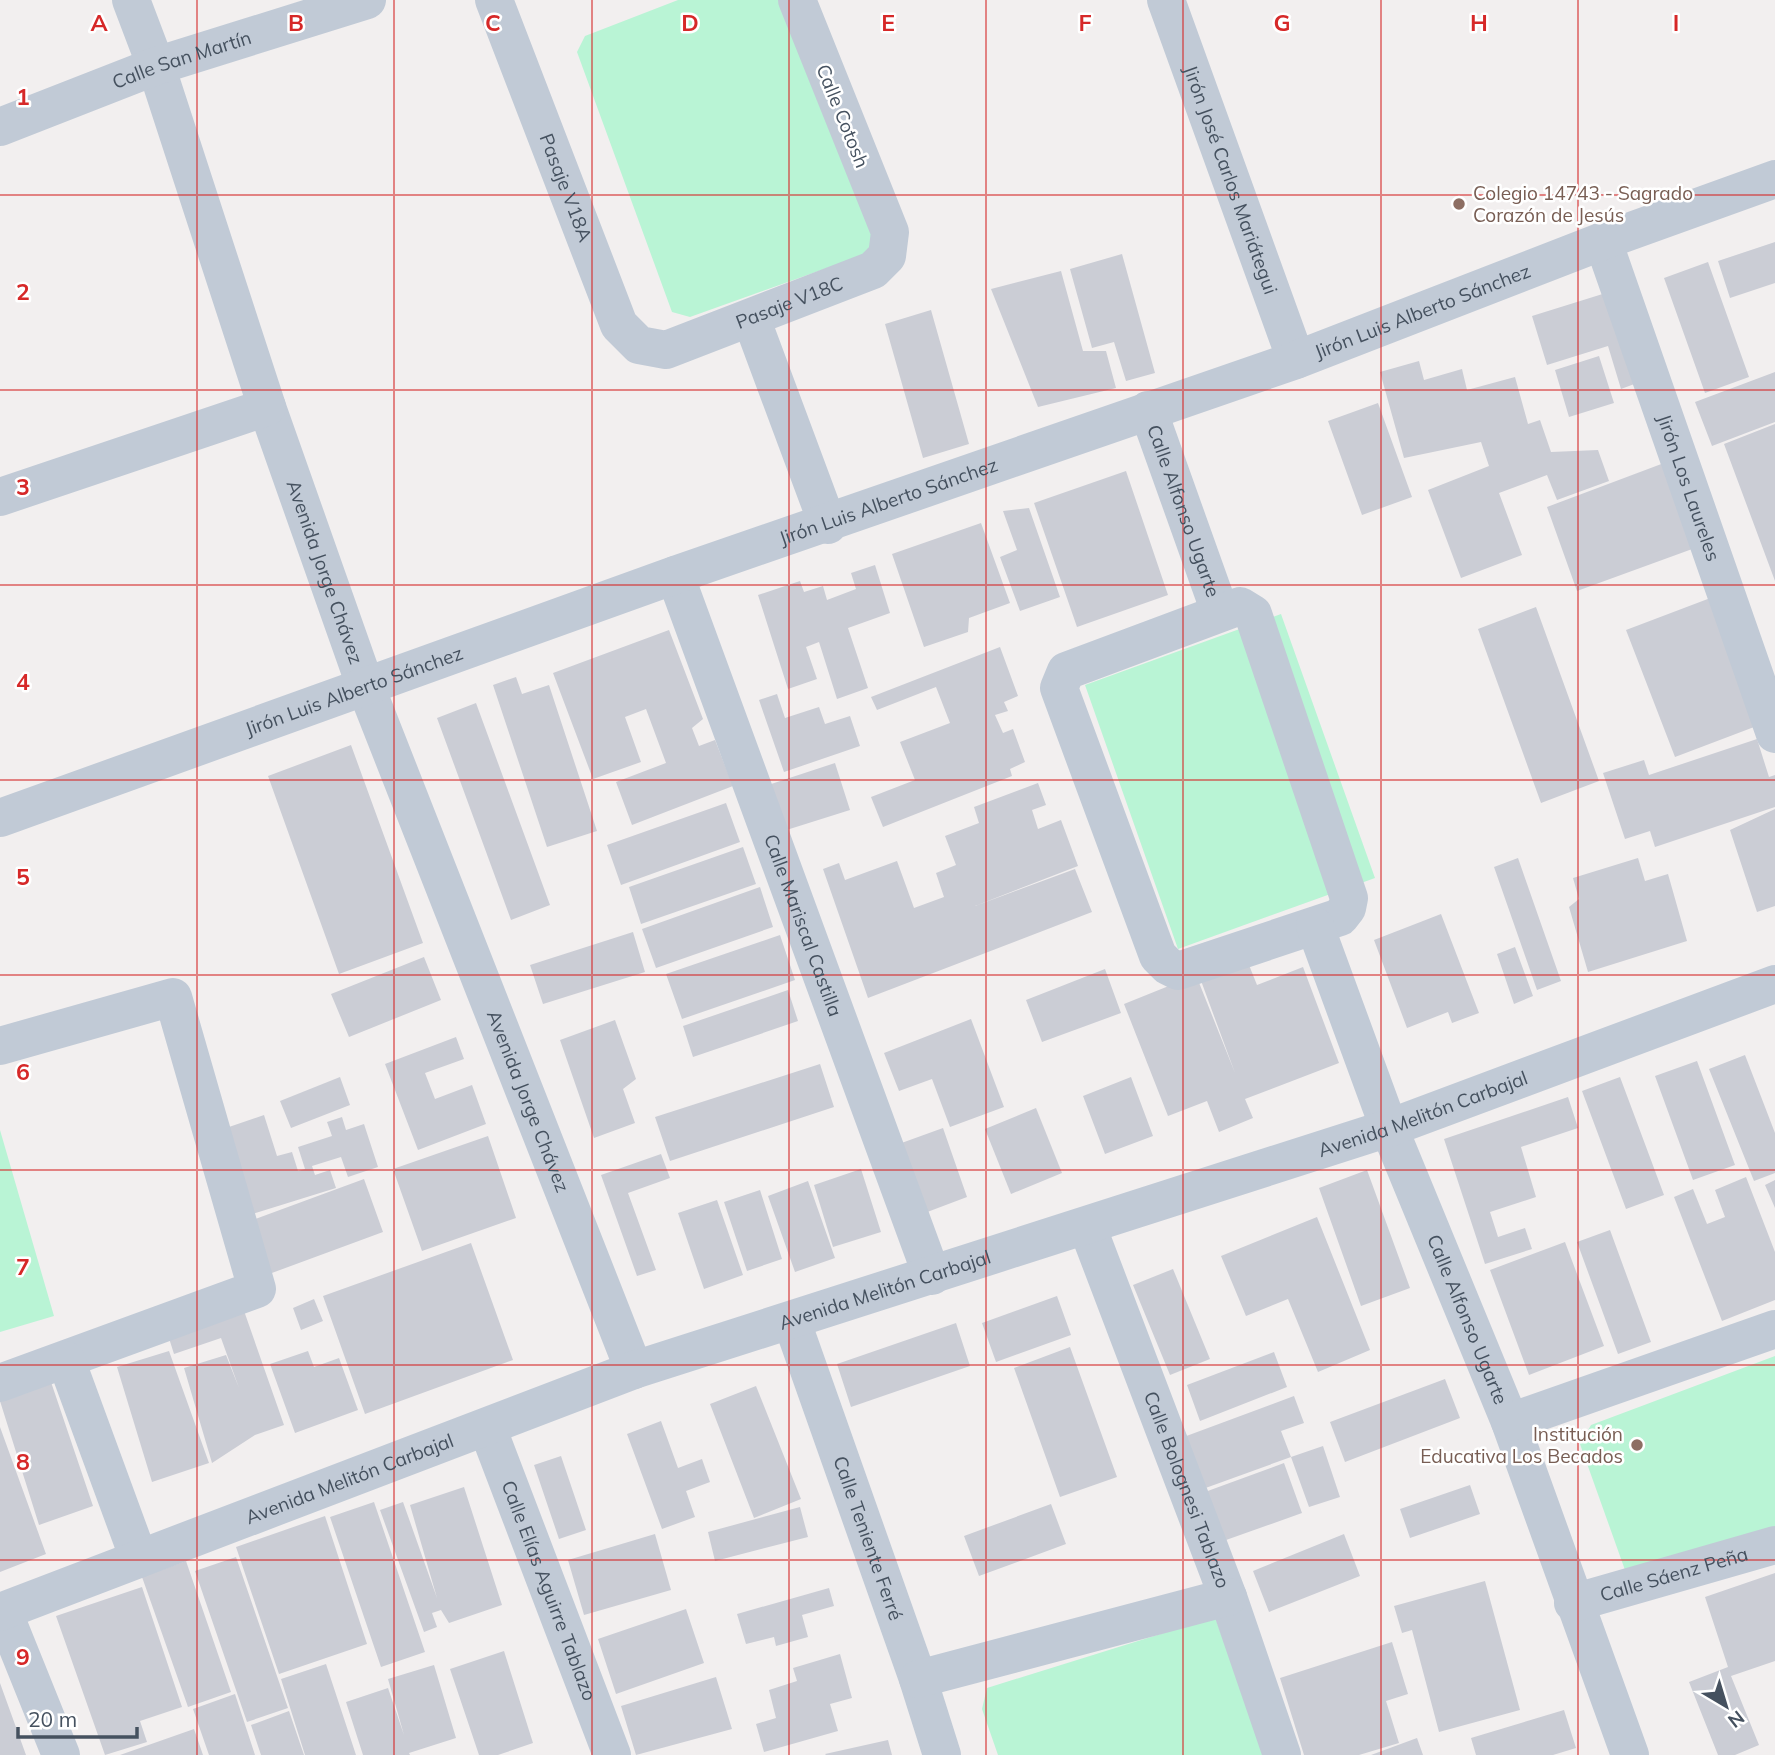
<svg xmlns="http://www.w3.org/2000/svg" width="1775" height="1755" font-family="Mulish,sans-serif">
<rect width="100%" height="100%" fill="#f2efef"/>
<path fill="#b9f4d5" d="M678 0H781L875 239 869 253 690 317 672 312 577 52 585 36Z
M1281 614 1375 878 1178 949 1085 685Z
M0 1130 54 1316 0 1332Z
M1775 1356V1534L1625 1570 1580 1444 1591 1425Z
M1215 1617 1265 1755H998L982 1709 987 1688Z"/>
<path fill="#cbcdd5" d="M1775 242V283L1730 298 1718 261Z
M1122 254 1155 373 1126 381 1114 342 1092 348 1070 269Z
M1708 262 1749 377 1705 393 1664 278Z
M1061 271 1083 351H1106L1116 388 1038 407 991 289Z
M1609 292 1637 383 1621 389 1608 346 1547 365 1532 316Z
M931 310 969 444 923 458 885 324Z
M1599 356 1614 403 1569 417 1555 370Z
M1419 361 1424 380 1462 369 1467 390 1515 377 1528 424 1540 420 1551 452 1598 450 1609 481 1557 500 1547 475 1499 493 1522 555 1461 578 1428 490 1489 466 1481 442 1404 458 1380 372Z
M1775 372V422L1712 446 1695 402Z
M1378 403 1412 497 1362 515 1328 421Z
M1775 424V581L1724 444Z
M1664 463 1695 548 1577 591 1547 507Z
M1126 471 1168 595 1077 627 1034 503Z
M1029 508 1060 597 1020 611 1000 557 1017 550 1003 511Z
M981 523 1010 603 969 618 968 632 924 647 892 554Z
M875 565 890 613 848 628 868 688 837 699 819 642 806 647 817 679 788 689 758 595 800 581 804 592 823 586 827 600 856 589 851 573Z
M1713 597 1762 724 1675 757 1626 630Z
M1536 607 1599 781 1541 803 1478 629Z
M669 630 703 719 692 728 699 746 715 740 733 786 632 825 616 782 666 763 646 709 625 717 641 762 593 779 553 673Z
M1000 647 1018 696 1004 702 1008 711 995 715 1003 733 1013 729 1025 762 1010 769 1012 776 883 827 871 797 915 780 900 742 950 723 936 687 877 710 871 697Z
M516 677 522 694 549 685 597 831 547 847 493 685Z
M777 694 785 718 819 707 825 724 850 716 860 746 784 772 759 700Z
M476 703 550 905 511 920 437 718Z
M1757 739 1769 777 1775 775V807L1655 847 1650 831 1625 839 1603 773 1644 760 1649 775Z
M351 745 423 943 339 974 268 776Z
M835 763 850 810 777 833 762 787Z
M1038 783 1046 805 1032 810 1038 829 1061 820 1078 866 975 906 1075 869 1092 912 868 998 823 869 839 863 845 880 897 861 914 908 944 897 936 873 956 865 945 836 979 823 974 807Z
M726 803 740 842 621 885 607 845Z
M1775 809V906L1757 912 1730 830Z
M743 847 756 884 641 924 629 887Z
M1518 858 1561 981 1537 990 1494 867Z
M1638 858 1645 881 1668 874 1687 941 1588 972 1569 907 1579 899 1573 878Z
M760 887 773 927 656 968 642 929Z
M1441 914 1479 1013 1452 1023 1448 1012 1407 1028 1374 940Z
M633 932 645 972 543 1004 530 965Z
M780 935 795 980 682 1019 666 974Z
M1515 947 1533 996 1514 1004 1497 954Z
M424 957 441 1000 349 1037 331 994Z
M1247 960 1257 985 1303 967 1339 1063 1245 1099 1253 1118 1219 1132 1207 1101 1168 1116 1124 1004 1196 975 1235 1073 1200 978Z
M1105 969 1121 1013 1042 1042 1026 1000Z
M788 990 798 1021 693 1057 683 1026Z
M971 1019 1004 1107 950 1127 932 1079 899 1091 884 1053Z
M615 1020 636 1079 623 1089 635 1123 594 1138 560 1040Z
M456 1037 464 1059 425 1073 435 1099 472 1085 486 1124 418 1150 385 1064Z
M1745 1055 1775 1133V1173L1754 1181 1709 1069Z
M1697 1061 1735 1165 1693 1180 1655 1076Z
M820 1064 834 1107 670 1161 655 1117Z
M340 1077 350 1105 291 1128 280 1101Z
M1131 1077 1153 1136 1105 1154 1083 1096Z
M1620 1077 1664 1195 1626 1209 1582 1091Z
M1568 1097 1578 1128 1521 1147 1536 1197 1490 1212 1498 1237 1525 1228 1532 1249 1485 1264 1444 1139Z
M1036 1108 1062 1173 1011 1194 985 1129Z
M264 1115 277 1156 292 1152 298 1171 305 1169 298 1147 332 1136 327 1122 342 1117 346 1130 364 1124 378 1167 348 1177 341 1157 312 1166 315 1175 330 1170 336 1188 252 1214 226 1128Z
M943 1128 967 1197 922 1214 896 1145Z
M488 1136 516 1218 422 1251 393 1169Z
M661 1154 670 1178 628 1193 656 1270 637 1276 601 1175Z
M861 1169 881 1232 833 1247 814 1185Z
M1367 1170 1410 1288 1361 1306 1319 1188Z
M1746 1177 1775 1252V1300L1722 1321 1674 1197 1693 1189 1707 1224 1725 1217 1715 1190Z
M364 1179 383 1232 261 1277 242 1224Z
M1775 1180V1208L1765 1185Z
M808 1181 835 1258 795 1272 768 1196Z
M760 1190 782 1259 747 1271 724 1202Z
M717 1200 743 1275 704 1289 678 1213Z
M1317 1217 1370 1350 1318 1372 1288 1299 1246 1316 1221 1256Z
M1610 1230 1651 1342 1618 1354 1577 1242Z
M1565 1242 1604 1346 1529 1375 1490 1270Z
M471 1243 513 1360 365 1414 323 1296Z
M1173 1269 1210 1359 1170 1375 1133 1285Z
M1057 1296 1071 1335 996 1362 982 1323Z
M314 1299 323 1321 301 1330 293 1308Z
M243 1308 284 1425 255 1435 212 1463 184 1368 226 1355 239 1388 221 1338 174 1354 168 1335Z
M956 1323 970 1366 851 1407 837 1364Z
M1070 1347 1117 1477 1060 1497 1014 1368Z
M169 1351 209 1463 152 1482 117 1367Z
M308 1351 314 1367 339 1358 358 1410 295 1433 270 1364Z
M1274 1352 1287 1387 1200 1421 1187 1385Z
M1445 1379 1460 1418 1345 1462 1330 1422Z
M51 1382 93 1506 39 1525 0 1401Z
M756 1386 801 1499 754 1518 710 1404Z
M1294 1396 1304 1423 1281 1431 1291 1457 1200 1490 1181 1438Z
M661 1421 678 1468 702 1459 710 1482 686 1491 695 1517 662 1529 627 1434Z
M0 1427 46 1554 0 1572Z
M1323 1446 1340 1497 1309 1507 1291 1457Z
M561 1456 586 1530 559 1539 534 1465Z
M1284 1463 1302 1513 1212 1545 1194 1496Z
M1470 1485 1480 1514 1410 1538 1400 1509Z
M464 1487 502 1605 449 1623 441 1610 432 1613 437 1627 424 1632 380 1510 403 1502 437 1598 410 1505Z
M374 1502 425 1652 381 1667 330 1517Z
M1051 1504 1066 1544 979 1576 964 1536Z
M800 1507 808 1537 715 1561 708 1532Z
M325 1516 367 1644 279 1674 236 1547Z
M655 1534 671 1590 584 1615 568 1560Z
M1344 1534 1360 1576 1269 1612 1253 1571Z
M236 1557 288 1708 247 1722 195 1571Z
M186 1561 231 1692 188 1707 142 1577Z
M1775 1573V1661L1731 1676 1759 1745 1735 1755H1718L1689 1682 1728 1667 1705 1597Z
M1485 1581 1520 1710 1439 1732 1412 1630 1402 1633 1394 1606Z
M142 1587 182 1707 140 1721 147 1742 105 1755 56 1616Z
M829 1588 834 1606 802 1615 808 1637 776 1646 774 1637 746 1644 737 1614Z
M686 1609 704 1663 616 1694 598 1639Z
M1392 1642 1408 1694 1386 1701 1399 1743 1359 1755H1304L1280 1678Z
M504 1651 533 1743 498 1755H479L450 1669Z
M840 1654 852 1698 830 1704 838 1731 764 1752 756 1724 776 1718 769 1690 797 1681 793 1668Z
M326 1664 356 1755H305L281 1679Z
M434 1665 456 1738 409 1753 410 1755H363L346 1702 388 1688 404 1735 388 1679Z
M716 1677 732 1729 636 1755 621 1706Z
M0 1683 26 1755H0Z
M235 1694 255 1755H209L193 1709Z
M1564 1710 1576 1748 1553 1755H1476L1471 1738Z
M289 1711 304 1755H261L251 1725Z
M194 1729 203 1755H120Z
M1417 1738 1423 1755H1371Z
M888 1740 892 1755H826L825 1754Z"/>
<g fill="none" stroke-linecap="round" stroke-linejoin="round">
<g stroke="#c1cad6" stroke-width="38">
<path id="s1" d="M131 0 156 66 267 407 365 685 634 1370"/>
<path id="s2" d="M494 0 619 325 639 345 666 350 873 270 887 256 890 232 797 0"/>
<path id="s3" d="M1166 0 1296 360"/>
<path id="s4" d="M0 127 156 66 367 0"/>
<path id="s5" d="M1603 241 1775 734"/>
<path d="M751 318 828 525"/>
<path id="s6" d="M1148 410 1220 612"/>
<path d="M0 497 267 407"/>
<path id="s7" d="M675 575 932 1276"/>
<path d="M1240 606 1253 614 1349 898 1347 908 1340 917 1178 971 1168 966 1158 956 1059 688 1066 671Z"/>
<path id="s8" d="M0 818 675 575 1296 360 1603 241 1775 179"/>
<path id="s9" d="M1315 926 1389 1128 1510 1422 1630 1755"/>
<path d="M0 1046 173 997 257 1289 0 1383"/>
<path id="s10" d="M1087 1226 1228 1597 1282 1755"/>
<path id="s11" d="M792 1322 918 1679 942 1755"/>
<path d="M66 1360 139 1559"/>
<path d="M1510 1422 1775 1329"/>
<path id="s12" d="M487 1427 612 1755"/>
<path id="s13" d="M1573 1603 1775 1545"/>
<path d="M3 1611 61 1755"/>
<path id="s14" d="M0 1612 634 1370 1389 1128 1775 984"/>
<path d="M918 1679 1228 1597"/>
</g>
</g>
<path fill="none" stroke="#d62828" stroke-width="2" stroke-opacity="0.55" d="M197 0V1755M394 0V1755M592 0V1755M789 0V1755M986 0V1755M1183 0V1755M1381 0V1755M1578 0V1755M0 195H1775M0 390H1775M0 585H1775M0 780H1775M0 975H1775M0 1170H1775M0 1365H1775M0 1560H1775"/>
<g fill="#8d6e63" stroke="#fff" stroke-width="2.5">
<circle cx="1459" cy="204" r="7"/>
<circle cx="1637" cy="1445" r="7"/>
</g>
<g text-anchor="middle" stroke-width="5" stroke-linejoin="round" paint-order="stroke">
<g font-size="19" fill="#45515f" stroke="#fff">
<text dy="7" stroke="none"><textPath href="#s4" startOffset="194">Calle San Martín</textPath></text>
<text transform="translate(843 116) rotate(68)" y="7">Calle Cotosh</text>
<text dy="7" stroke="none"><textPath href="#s3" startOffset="191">Jirón José Carlos Mariátegui</textPath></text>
<text dy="7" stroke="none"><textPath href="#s2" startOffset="201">Pasaje V18A</textPath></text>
<text dy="7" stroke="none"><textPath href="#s2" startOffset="536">Pasaje V18C</textPath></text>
<text dy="7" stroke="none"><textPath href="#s8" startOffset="1510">Jirón Luis Alberto Sánchez</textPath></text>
<text dy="7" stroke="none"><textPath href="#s5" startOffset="261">Jirón Los Laureles</textPath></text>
<text dy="7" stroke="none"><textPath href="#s8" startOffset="943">Jirón Luis Alberto Sánchez</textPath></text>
<text dy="7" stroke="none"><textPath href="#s6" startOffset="107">Calle Alfonso Ugarte</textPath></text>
<text dy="7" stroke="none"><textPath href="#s1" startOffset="604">Avenida Jorge Chávez</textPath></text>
<text dy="7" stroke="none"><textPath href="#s8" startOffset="376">Jirón Luis Alberto Sánchez</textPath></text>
<text dy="7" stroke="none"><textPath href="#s7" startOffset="373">Calle Mariscal Castilla</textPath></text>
<text dy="7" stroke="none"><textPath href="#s1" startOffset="1171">Avenida Jorge Chávez</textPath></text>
<text dy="7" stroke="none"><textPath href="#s14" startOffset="1508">Avenida Melitón Carbajal</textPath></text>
<text dy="7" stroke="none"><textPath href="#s14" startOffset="942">Avenida Melitón Carbajal</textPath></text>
<text dy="7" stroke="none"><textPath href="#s9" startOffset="422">Calle Alfonso Ugarte</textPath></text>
<text dy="7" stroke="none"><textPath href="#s14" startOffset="374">Avenida Melitón Carbajal</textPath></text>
<text dy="7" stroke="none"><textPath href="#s10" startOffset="282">Calle Bolognesi Tablazo</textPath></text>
<text dy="7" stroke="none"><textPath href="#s11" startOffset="229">Calle Teniente Ferré</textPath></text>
<text dy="7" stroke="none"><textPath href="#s13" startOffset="105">Calle Sáenz Peña</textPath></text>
<text dy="7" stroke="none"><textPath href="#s12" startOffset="175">Calle Elías Aguirre Tablazo</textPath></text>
</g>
<g font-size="19" fill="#785e54" stroke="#fff" text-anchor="start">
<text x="1473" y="200">Colegio 14743 - Sagrado<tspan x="1473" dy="22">Corazón de Jesús</tspan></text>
<text x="1623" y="1441" text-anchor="end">Institución<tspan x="1623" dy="22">Educativa Los Becados</tspan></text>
</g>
</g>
<g font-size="23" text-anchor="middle" font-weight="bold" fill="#d62828" stroke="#fff" stroke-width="5" stroke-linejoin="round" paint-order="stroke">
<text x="99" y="31">A</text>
<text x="296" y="31">B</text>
<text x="493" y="31">C</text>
<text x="690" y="31">D</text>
<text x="888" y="31">E</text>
<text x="1085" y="31">F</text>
<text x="1282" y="31">G</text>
<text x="1479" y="31">H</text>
<text x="1676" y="31">I</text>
<text x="23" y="105">1</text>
<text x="23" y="300">2</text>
<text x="23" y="495">3</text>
<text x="23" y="690">4</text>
<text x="23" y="885">5</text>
<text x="23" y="1080">6</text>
<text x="23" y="1275">7</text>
<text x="23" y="1470">8</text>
<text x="23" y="1665">9</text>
</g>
<g transform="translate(1726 1706) rotate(142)" stroke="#ffffff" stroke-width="5" paint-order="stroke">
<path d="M0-5L12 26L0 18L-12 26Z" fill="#45515f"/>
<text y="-10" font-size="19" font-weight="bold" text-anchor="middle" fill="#45515f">N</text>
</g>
<path d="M18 1727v10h119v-10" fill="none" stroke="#45515f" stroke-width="3.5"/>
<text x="28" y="1727" font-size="21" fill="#45515f" stroke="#ffffff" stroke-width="5" paint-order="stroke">20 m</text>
</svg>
